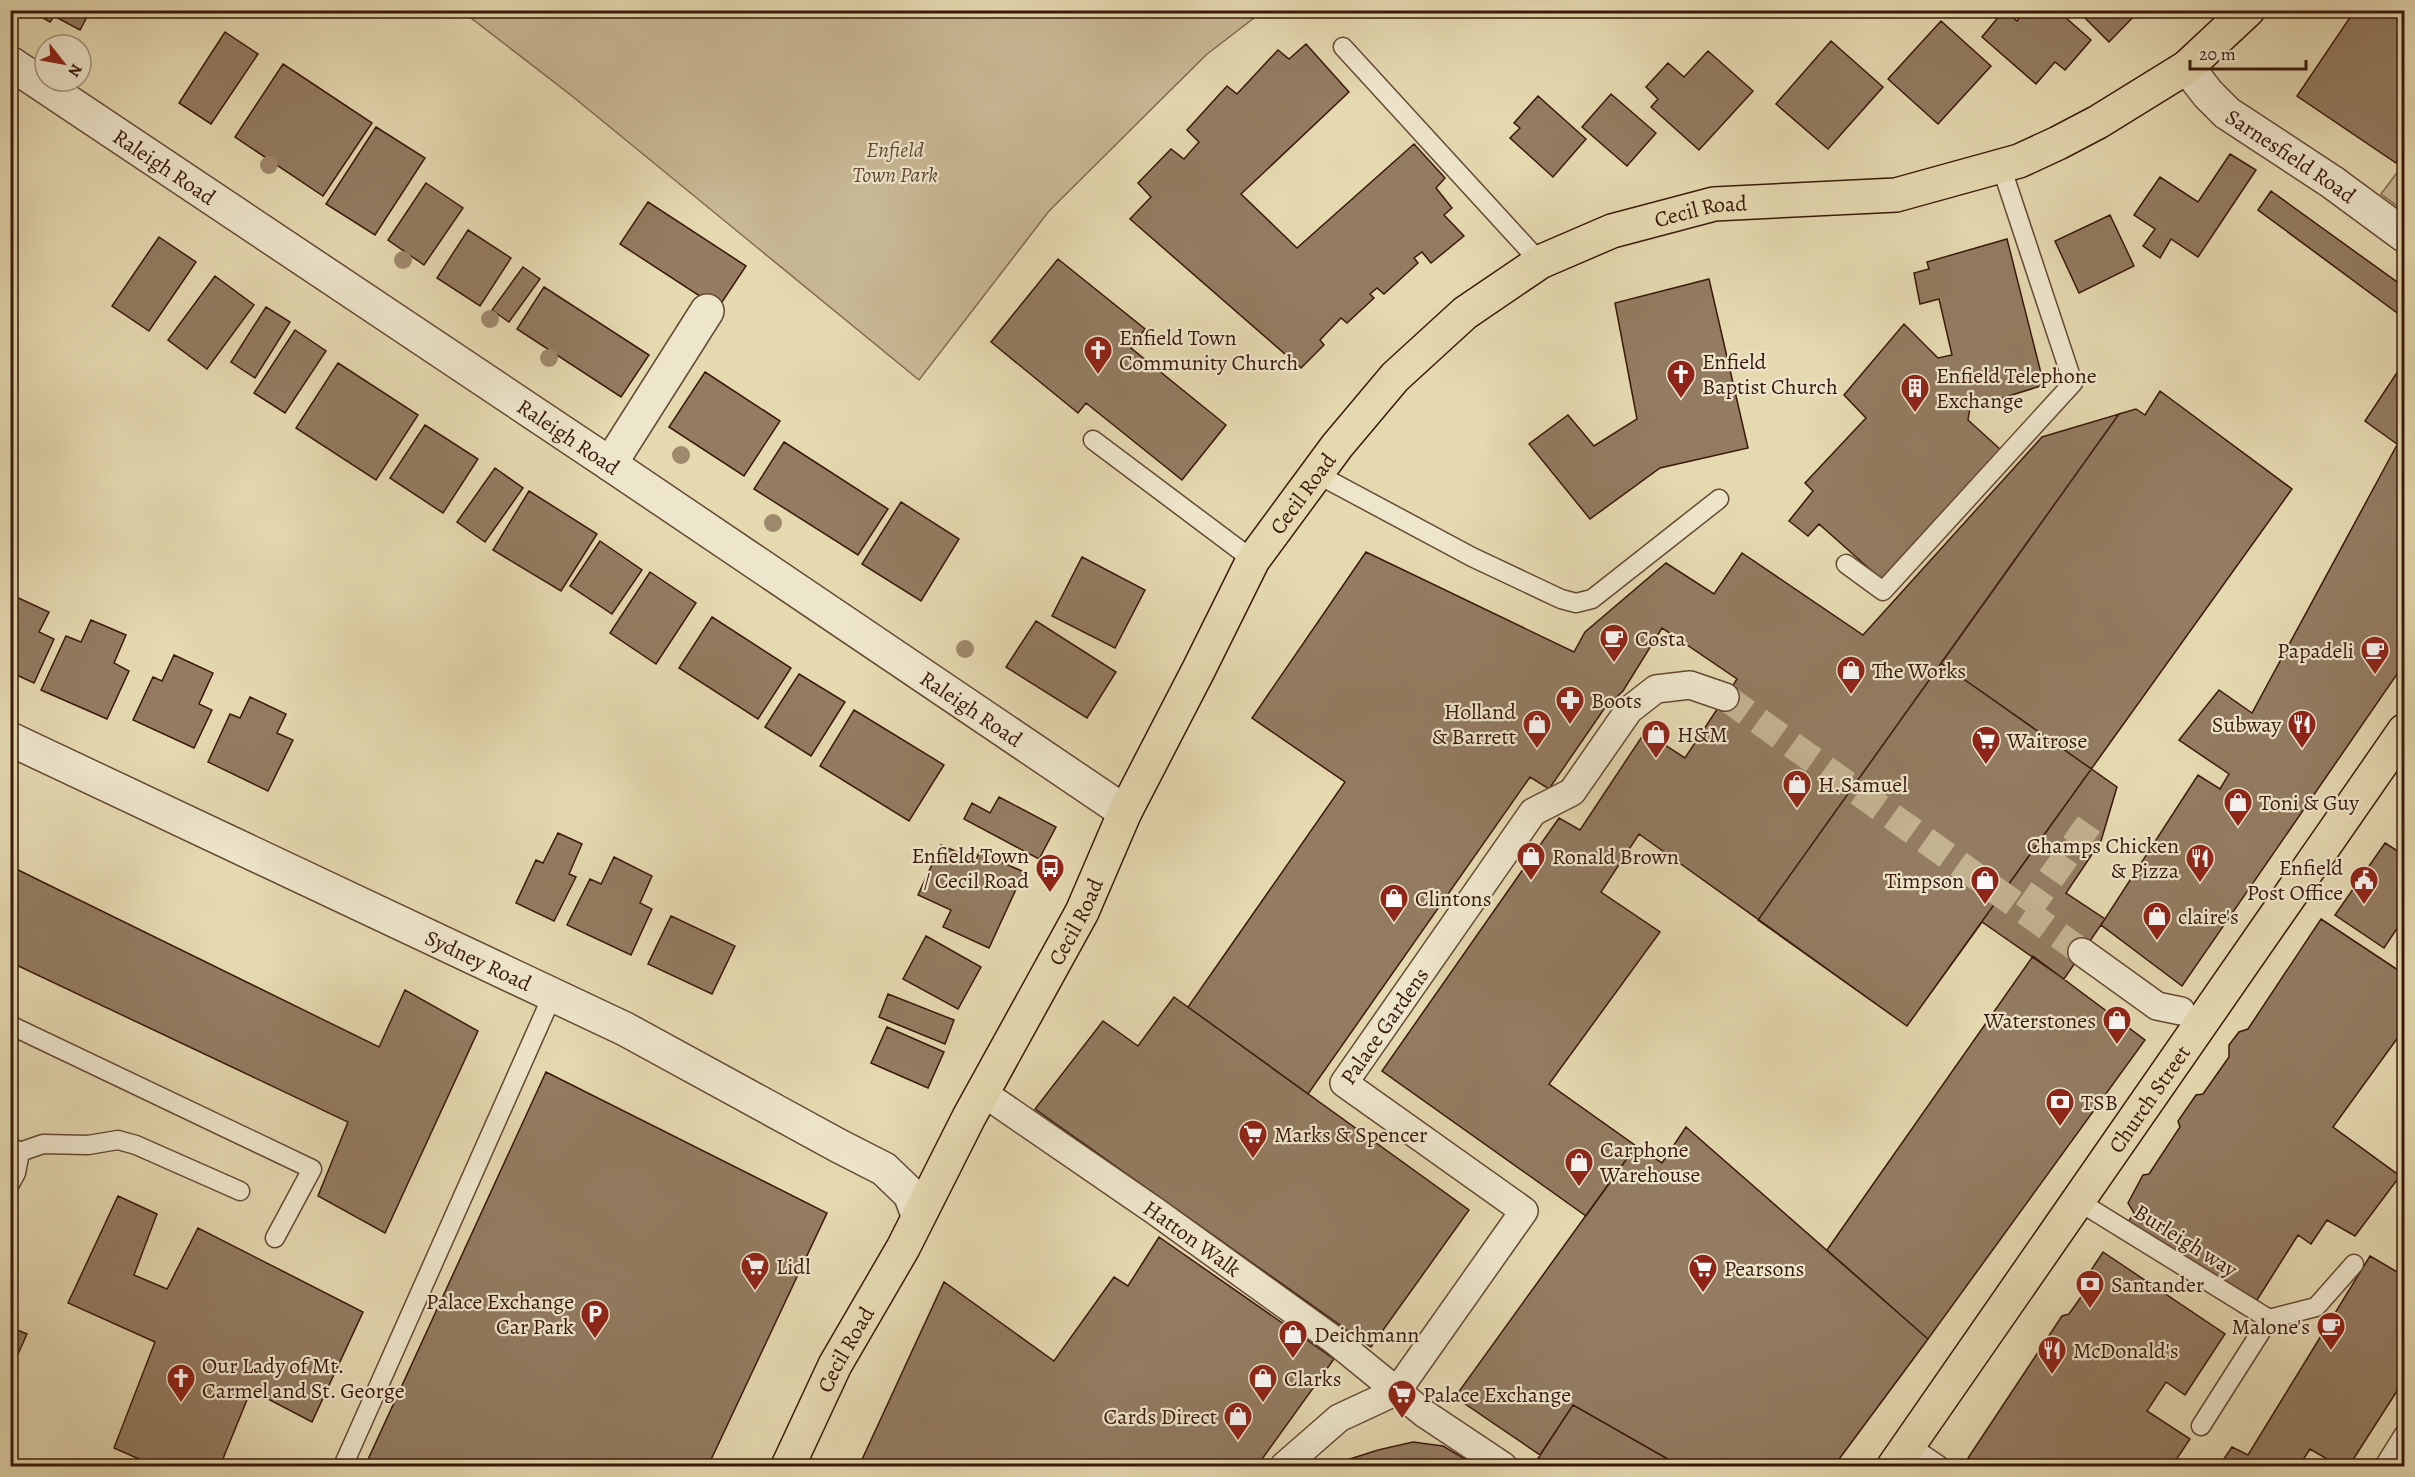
<svg xmlns="http://www.w3.org/2000/svg" width="2415" height="1477" font-family="Alegreya,serif">
<rect width="100%" height="100%" fill="#e5d9b0"/>
<filter id="stains"><feTurbulence type="fractalNoise" baseFrequency=".00333" numOctaves="4"/><feColorMatrix values="0 0 0 0 .2 0 0 0 0 .09 0 0 0 0 .02 0 0 0 .5 -.17"/></filter>
<radialGradient id="worn" r=".72"><stop offset=".6" stop-color="#630" stop-opacity="0"/><stop offset="1" stop-color="#630" stop-opacity=".3"/></radialGradient>
<path fill="#c8b894" stroke="#826850" stroke-width="1.5" d="M462 11H1263L1206 55 1049 211 919 380 572 96Z
M2404 163V211L2381 194Z"/>
<path fill="#937c61" stroke="#3b180b" stroke-width="1.5" d="M29 10H85L89 13 80 30 54 16 50 22Z
M2004 10 2017 21 2026 10H2057L2091 40 2065 70 2055 62 2036 84 1982 37Z
M2077 10H2140L2109 42Z
M2355 10H2404V150L2396 163 2297 96Z
M1941 21 1991 66 1938 124 1888 79Z
M225 32 258 54 211 124 179 103Z
M1831 41 1883 87 1828 149 1776 104Z
M1306 44 1349 92 1241 194 1297 248 1414 144 1445 178 1436 188 1452 208 1444 215 1464 236 1431 263 1422 252 1414 258 1418 263 1384 294 1377 288 1370 294 1374 298 1347 323 1341 318 1320 340 1324 345 1301 368 1130 219 1151 197 1138 183 1171 149 1184 159 1199 142 1187 130 1227 86 1237 94 1278 50 1289 59Z
M1708 51 1753 91 1699 150 1651 107 1658 99 1646 87 1668 63 1684 77Z
M283 64 372 123 323 196 235 137Z
M1611 94 1656 133 1627 166 1582 127Z
M1538 96 1586 139 1553 177 1510 138 1520 128 1514 123Z
M376 127 425 158 375 235 326 204Z
M2230 154 2256 170 2198 257 2171 239 2160 258 2143 246 2155 229 2134 215 2160 177 2198 202Z
M426 183 463 208 424 265 388 240Z
M2271 191 2404 287V318L2258 210Z
M648 202 746 266 718 308 620 244Z
M2110 215 2134 266 2079 293 2055 241Z
M468 230 511 258 480 306 437 278Z
M159 237 196 262 149 331 112 306Z
M2007 239 2044 385 1970 408 1968 420 2001 450 1882 580 1819 524 1808 536 1789 521 1813 491 1805 483 1866 418 1844 395 1904 324 1938 358 1952 355 1939 299 1920 304 1914 273 1929 269 1927 262Z
M1058 259 1145 329 1131 348 1226 425 1182 480 1086 403 1078 413 991 342Z
M523 267 540 279 509 322 492 310Z
M215 276 254 305 207 369 168 340Z
M1709 279 1748 448 1660 468 1590 519 1529 444 1568 415 1594 446 1637 419 1615 303Z
M544 287 649 355 621 397 517 329Z
M266 307 290 322 255 378 231 362Z
M295 330 326 351 285 413 254 393Z
M2404 362V432L2397 444 2365 421Z
M338 363 418 415 376 480 296 428Z
M705 372 780 421 744 476 669 427Z
M2160 391 2292 489 1907 1026 1758 920 2119 414 2136 409 2145 415Z
M2119 414 1941 663 2117 787 2101 841 2066 893 2105 919 2064 979 1982 922 1907 1026 1639 834 1601 892 1660 932 1549 1084 1636 1146 1586 1216 1382 1071 1559 818 1580 830 1645 732 1685 758 1737 679 1662 628 1623 691 1604 709 1549 789 1530 777 1308 1094 1188 1007 1345 782 1252 718 1366 552 1574 652 1585 632 1666 563 1714 594 1742 553 1863 635 2042 437Z
M425 425 478 459 443 513 390 478Z
M2404 432V664L2182 986 2101 925 2198 775 2220 789 2229 774 2179 740 2219 690 2252 713Z
M784 442 888 509 858 555 754 489Z
M495 468 523 488 485 542 457 522Z
M529 491 597 534 561 591 493 550Z
M901 502 959 539 921 601 862 564Z
M600 541 642 570 612 614 570 586Z
M1082 557 1145 590 1115 648 1052 616Z
M650 572 696 603 656 664 610 633Z
M12 595 49 612 39 632 54 639 34 683 10 672Z
M712 617 791 668 758 719 679 668Z
M91 620 126 635 114 663 129 671 107 719 41 690 66 636 81 642Z
M1036 621 1116 672 1087 718 1006 667Z
M174 655 213 673 199 704 212 710 194 748 133 720 153 677 162 681Z
M799 674 845 702 811 756 765 727Z
M250 697 286 714 277 733 293 740 268 791 208 762 230 714 240 718Z
M854 710 944 765 909 821 820 766Z
M999 797 1056 827 1039 859 964 819 972 803 990 813Z
M558 833 582 844 569 874 576 877 554 921 516 903 536 860 543 863Z
M2385 843 2404 855V918L2384 948 2335 915Z
M941 845 976 860 979 852 1024 872 989 948 943 927 951 910 918 895Z
M614 857 652 876 640 903 652 909 631 955 567 925 590 879 601 884Z
M10 866 379 1047 405 990 478 1031 385 1233 318 1196 348 1122 10 962Z
M671 916 735 946 712 994 648 964Z
M2321 919 2404 974V1029L2333 1127 2400 1176 2355 1236 2327 1220 2311 1244 2298 1235 2257 1300 2127 1224 2134 1213 2128 1203 2143 1175 2149 1174 2180 1127 2178 1121 2196 1095 2203 1094 2229 1057V1045L2239 1032 2248 1029Z
M926 936 981 967 958 1009 903 979Z
M2033 956 2145 1040 1928 1339 1827 1250Z
M888 994 954 1020 945 1044 879 1017Z
M1174 997 1469 1210 1371 1347 1035 1109 1103 1021 1138 1046Z
M887 1027 944 1052 928 1088 871 1063Z
M546 1072 827 1213 708 1466H365Z
M1686 1127 1928 1339 1834 1466H1680L1573 1405 1540 1455 1455 1397 1636 1146 1662 1163Z
M118 1196 157 1214 134 1275 167 1289 198 1228 363 1312 312 1422 251 1390 220 1466H155L114 1448 155 1342 68 1303Z
M1159 1237 1334 1359 1257 1466H859L944 1282 1054 1361 1114 1277 1128 1286Z
M2103 1252 2225 1334 2185 1395 2166 1382 2147 1411 2190 1439 2172 1466H1981L1968 1458 2062 1316 2069 1314 2086 1290 2084 1281Z
M2370 1256 2404 1276V1380L2349 1466H2339L2310 1449 2299 1466H2219L2232 1447 2248 1455Z
M10 1327 27 1334 10 1372Z
M1573 1405 1680 1466H1533Z
M1413 1442 1443 1446 1477 1466H1338L1347 1460 1378 1450Z"/>
<g fill="none" stroke-linecap="round" stroke-linejoin="round">
<path stroke="#c3b28f" stroke-width="27" stroke-dasharray="27 14" stroke-linecap="butt" d="M1725 697 2082 952
M2027 912 2089 824"/>
<g stroke="#664834" stroke-width="21">
<path id="service" d="M1343 47 1540 262
M1093 440 1253 560
M1317 474 1472 557 1561 599 1576 603 1592 599 1719 499
M1846 564 1883 591 2073 383 2001 166
M10 1025 312 1169 275 1238
M10 1147 20 1152 16 1173 10 1184
M20 1152 43 1144 88 1145 118 1140 136 1145 240 1191
M2078 1201 2269 1319 2201 1426
M2269 1319 2316 1307 2354 1264
M1909 1445 1940 1466
M343 1466 553 994
M2384 1466 2404 1434"/>
</g>
<g stroke="#664834" stroke-width="30">
<g id="pedestrian">
<path d="M2082 952 2157 1006 2181 1011"/>
<path id="s1" d="M982 1092 1155 1211 1334 1340 1425 1414 1503 1466"/>
<path id="s2" d="M1284 1466 1339 1418 1397 1391 1524 1211 1344 1083 1533 812 1572 792 1629 710 1656 689 1690 685 1725 697"/>
</g>
</g>
<g stroke="#664834" stroke-width="36">
<g id="minor">
<path id="s3" d="M10 63 610 464 1125 812"/>
<path id="s4" d="M2187 67 2208 94 2227 113 2332 182 2404 235"/>
<path d="M610 464 707 311"/>
<path id="s5" d="M10 739 625 1029 839 1146 884 1169 910 1194 918 1215"/>
</g>
</g>
<g stroke="#3b180b" stroke-width="36">
<g id="primary">
<path id="s6" d="M788 1466 835 1365 903 1248 969 1117 1082 912 1125 812 1199 669 1253 560 1337 446 1395 377 1465 313 1540 262 1612 231 1714 204 1896 195 2019 161 2058 143 2098 122 2187 67 2248 10"/>
<path id="s7" d="M1894 1466 2404 731"/>
</g>
</g>
<use href="#service" stroke="#eee6cc" stroke-width="18"/>
<use href="#pedestrian" stroke="#eee6cc" stroke-width="27"/>
<use href="#minor" stroke="#eee6cc" stroke-width="33"/>
<use href="#primary" stroke="#e5d9b0" stroke-width="33"/>
</g>
<g fill="#9f896c">
<circle cx="269" cy="165" r="9"/>
<circle cx="403" cy="260" r="9"/>
<circle cx="490" cy="319" r="9"/>
<circle cx="549" cy="358" r="9"/>
<circle cx="681" cy="455" r="9"/>
<circle cx="773" cy="523" r="9"/>
<circle cx="965" cy="649" r="9"/>
</g>
<defs>
<g id="church-pin" transform="scale(1.5)"><path d="M0 17L-7.5 6A9.5 9.5 0 1 1 7.5 6Z" fill="#8f2418" stroke="#eee6cc"/><path d="M-1.2-6h2.4v3.5h3.3v2.4h-3.3V6h-2.4V-.1h-3.3v-2.4h3.3Z" fill="#fff"/></g>
<g id="building-pin" transform="scale(1.5)"><path d="M0 17L-7.5 6A9.5 9.5 0 1 1 7.5 6Z" fill="#8f2418" stroke="#eee6cc"/><path d="M-4-6H4V6H1V3H-1V6H-4ZM-2.5-4.3h1.7v1.8h-1.7ZM.8-4.3h1.7v1.8H.8ZM-2.5-1h1.7V.8h-1.7ZM.8-1h1.7V.8H.8Z" fill="#fff"/></g>
<g id="cafe-pin" transform="scale(1.5)"><path d="M0 17L-7.5 6A9.5 9.5 0 1 1 7.5 6Z" fill="#8f2418" stroke="#eee6cc"/><path d="M-5.5-4.5H6V0H3Q3 3.5 0 3.5H-2.5Q-5.5 3.5-5.5 0ZM3-3.2v2h1.7v-2ZM-6 4.5H4V6H-6Z" fill="#fff"/></g>
<g id="shop-pin" transform="scale(1.5)"><path d="M0 17L-7.5 6A9.5 9.5 0 1 1 7.5 6Z" fill="#8f2418" stroke="#eee6cc"/><path d="M-5-2.5h2.3a2.7 3.5 0 0 1 5.4 0H5L5.5 6h-11ZM-1.5-2.5h3a1.5 2.3 0 0 0-3 0Z" fill="#fff"/></g>
<g id="pharmacy-pin" transform="scale(1.5)"><path d="M0 17L-7.5 6A9.5 9.5 0 1 1 7.5 6Z" fill="#8f2418" stroke="#eee6cc"/><path d="M-2-6h4v4h4v4h-4v4h-4v-4h-4v-4h4Z" fill="#fff"/></g>
<g id="restaurant-pin" transform="scale(1.5)"><path d="M0 17L-7.5 6A9.5 9.5 0 1 1 7.5 6Z" fill="#8f2418" stroke="#eee6cc"/><path d="M-5-6h1v4h1v-4h1v4h1v-4h1v5L-1.5 .5V6h-2V.5L-5-1ZM5-6V6H3V1.5H1.5Q1.5-4 5-6Z" fill="#fff"/></g>
<g id="supermarket-pin" transform="scale(1.5)"><path d="M0 17L-7.5 6A9.5 9.5 0 1 1 7.5 6Z" fill="#8f2418" stroke="#eee6cc"/><path d="M-6-5.5h2.5l.6 2H6L4.5 2H-2.5L-4.4-4H-6ZM-1.5 3.2a1.3 1.3 0 1 0 .1 0ZM3 3.2a1.3 1.3 0 1 0 .1 0Z" fill="#fff"/></g>
<g id="bus-pin" transform="scale(1.5)"><path d="M0 17L-7.5 6A9.5 9.5 0 1 1 7.5 6Z" fill="#8f2418" stroke="#eee6cc"/><path d="M-5-6H5V4H4V6H2V4H-2V6H-4V4H-5ZM-3.5-4V0h7V-4ZM-3.5 1.2v1.5H-2V1.2ZM2 1.2v1.5H3.5V1.2Z" fill="#fff"/></g>
<g id="civic-pin" transform="scale(1.5)"><path d="M0 17L-7.5 6A9.5 9.5 0 1 1 7.5 6Z" fill="#8f2418" stroke="#eee6cc"/><path d="M-.6-6.5H3V-4.5H.6V-3L4-1V1h2V6H-6V1h2V-1L-.6-3ZM-1.2 2.5V6h2.4V2.5Z" fill="#fff"/></g>
<g id="bank-pin" transform="scale(1.5)"><path d="M0 17L-7.5 6A9.5 9.5 0 1 1 7.5 6Z" fill="#8f2418" stroke="#eee6cc"/><path d="M-6-4H6V4H-6ZM0-2.3a2.3 2.3 0 1 0 0 4.6a2.3 2.3 0 1 0 0-4.6Z" fill="#fff"/></g>
<g id="parking-pin" transform="scale(1.5)"><path d="M0 17L-7.5 6A9.5 9.5 0 1 1 7.5 6Z" fill="#8f2418" stroke="#eee6cc"/><path d="M-3.5-5.5H1a3.5 3.5 0 0 1 0 7H-1V5.5H-3.5ZM-1-3.4V-.6H.8a1.4 1.4 0 0 0 0-2.8Z" fill="#fff"/></g>
</defs>
<g fill-rule="evenodd">
<use href="#church-pin" x="1098" y="350"/>
<use href="#church-pin" x="1681" y="374"/>
<use href="#building-pin" x="1915" y="388"/>
<use href="#cafe-pin" x="1614" y="638"/>
<use href="#cafe-pin" x="2375" y="650"/>
<use href="#shop-pin" x="1851" y="670"/>
<use href="#pharmacy-pin" x="1570" y="700"/>
<use href="#shop-pin" x="1537" y="724"/>
<use href="#restaurant-pin" x="2302" y="724"/>
<use href="#shop-pin" x="1656" y="734"/>
<use href="#supermarket-pin" x="1986" y="740"/>
<use href="#shop-pin" x="1797" y="784"/>
<use href="#shop-pin" x="2238" y="802"/>
<use href="#shop-pin" x="1531" y="856"/>
<use href="#restaurant-pin" x="2200" y="858"/>
<use href="#bus-pin" x="1050" y="868"/>
<use href="#shop-pin" x="1985" y="880"/>
<use href="#civic-pin" x="2364" y="880"/>
<use href="#shop-pin" x="1394" y="898"/>
<use href="#shop-pin" x="2157" y="916"/>
<use href="#shop-pin" x="2117" y="1020"/>
<use href="#bank-pin" x="2060" y="1102"/>
<use href="#supermarket-pin" x="1253" y="1134"/>
<use href="#shop-pin" x="1579" y="1162"/>
<use href="#supermarket-pin" x="755" y="1266"/>
<use href="#supermarket-pin" x="1703" y="1268"/>
<use href="#bank-pin" x="2090" y="1284"/>
<use href="#parking-pin" x="595" y="1314"/>
<use href="#cafe-pin" x="2331" y="1326"/>
<use href="#shop-pin" x="1293" y="1334"/>
<use href="#restaurant-pin" x="2052" y="1350"/>
<use href="#church-pin" x="181" y="1378"/>
<use href="#shop-pin" x="1263" y="1378"/>
<use href="#supermarket-pin" x="1402" y="1394"/>
<use href="#shop-pin" x="1238" y="1416"/>
</g>
<g text-anchor="middle" stroke-width="4.5" stroke-linejoin="round" paint-order="stroke">
<g font-size="22" font-style="italic" fill="#654834" stroke="#eee6cc">
<text x="895" y="157">Enfield<tspan x="895" dy="25">Town Park</tspan></text>
</g>
<g font-size="22" fill="#3b180b" stroke="#eee6cc">
<text dy="8" stroke="none"><textPath href="#s4" startOffset="138">Sarnesfield Road</textPath></text>
<text dy="8" stroke="none"><textPath href="#s3" startOffset="186">Raleigh Road</textPath></text>
<text dy="8" stroke="none"><textPath href="#s6" startOffset="1606">Cecil Road</textPath></text>
<text dy="8" stroke="none"><textPath href="#s3" startOffset="672">Raleigh Road</textPath></text>
<text dy="8" stroke="none"><textPath href="#s6" startOffset="1102">Cecil Road</textPath></text>
<text dy="8" stroke="none"><textPath href="#s3" startOffset="1158">Raleigh Road</textPath></text>
<text dy="8" stroke="none"><textPath href="#s6" startOffset="616">Cecil Road</textPath></text>
<text dy="8" stroke="none"><textPath href="#s5" startOffset="518">Sydney Road</textPath></text>
<text dy="8" stroke="none"><textPath href="#s2" startOffset="648">Palace Gardens</textPath></text>
<text dy="8" stroke="none"><textPath href="#s7" startOffset="447">Church Street</textPath></text>
<text dy="8" stroke="none"><textPath href="#s1" startOffset="256">Hatton Walk</textPath></text>
<text transform="translate(2186 1240) rotate(32)" y="8">Burleigh way</text>
<text dy="8" stroke="none"><textPath href="#s6" startOffset="130">Cecil Road</textPath></text>
</g>
<g font-size="22" fill="#3b180b" stroke="#eee6cc" text-anchor="start">
<text x="1119" y="345">Enfield Town<tspan x="1119" dy="25">Community Church</tspan></text>
<text x="1702" y="369">Enfield<tspan x="1702" dy="25">Baptist Church</tspan></text>
<text x="1936" y="383">Enfield Telephone<tspan x="1936" dy="25">Exchange</tspan></text>
<text x="1635" y="646">Costa</text>
<text x="2354" y="658" text-anchor="end">Papadeli</text>
<text x="1872" y="678">The Works</text>
<text x="1591" y="708">Boots</text>
<text x="1516" y="719" text-anchor="end">Holland<tspan x="1516" dy="25">&amp; Barrett</tspan></text>
<text x="2281" y="732" text-anchor="end">Subway</text>
<text x="1677" y="742">H&amp;M</text>
<text x="2007" y="748">Waitrose</text>
<text x="1818" y="792">H.Samuel</text>
<text x="2259" y="810">Toni &amp; Guy</text>
<text x="2179" y="853" text-anchor="end">Champs Chicken<tspan x="2179" dy="25">&amp; Pizza</tspan></text>
<text x="1029" y="863" text-anchor="end">Enfield Town<tspan x="1029" dy="25">/ Cecil Road</tspan></text>
<text x="1552" y="864">Ronald Brown</text>
<text x="2343" y="875" text-anchor="end">Enfield<tspan x="2343" dy="25">Post Office</tspan></text>
<text x="1964" y="888" text-anchor="end">Timpson</text>
<text x="1415" y="906">Clintons</text>
<text x="2178" y="924">claire's</text>
<text x="2096" y="1028" text-anchor="end">Waterstones</text>
<text x="2081" y="1110">TSB</text>
<text x="1274" y="1142">Marks &amp; Spencer</text>
<text x="1600" y="1157">Carphone<tspan x="1600" dy="25">Warehouse</tspan></text>
<text x="776" y="1274">Lidl</text>
<text x="1724" y="1276">Pearsons</text>
<text x="2111" y="1292">Santander</text>
<text x="574" y="1309" text-anchor="end">Palace Exchange<tspan x="574" dy="25">Car Park</tspan></text>
<text x="2310" y="1334" text-anchor="end">Malone's</text>
<text x="1314" y="1342">Deichmann</text>
<text x="2073" y="1358">McDonald's</text>
<text x="202" y="1373">Our Lady of Mt.<tspan x="202" dy="25">Carmel and St. George</tspan></text>
<text x="1284" y="1386">Clarks</text>
<text x="1423" y="1402">Palace Exchange</text>
<text x="1217" y="1424" text-anchor="end">Cards Direct</text>
</g>
</g>
<rect width="2415" height="1477" fill="none" stroke="#e5d9b0" stroke-width="36"/>
<rect x="12" y="12" width="2391" height="1453" fill="none" stroke="#3b180b" stroke-width="3"/>
<rect x="18" y="18" width="2379" height="1441" fill="none" stroke="#3b180b" stroke-width="1.5"/>
<g transform="translate(63 63) rotate(121)"><circle r="28" fill="#eee6cc" stroke="#a6947f" stroke-width="1.5"/>
<path d="M0-4.5L10 22L0 15L-10 22Z" fill="#8f2418"/>
<text y="-9" font-size="16" font-weight="bold" text-anchor="middle" fill="#3b180b">N</text>
</g>
<path d="M2190 60v9h116v-9" fill="none" stroke="#3b180b" stroke-width="3"/>
<text x="2199" y="60" font-size="18" fill="#3b180b" stroke="#eee6cc" stroke-width="4.5" paint-order="stroke">20 m</text>
<rect width="100%" height="100%" filter="url(#stains)"/>
<rect width="100%" height="100%" fill="url(#worn)"/>
</svg>
